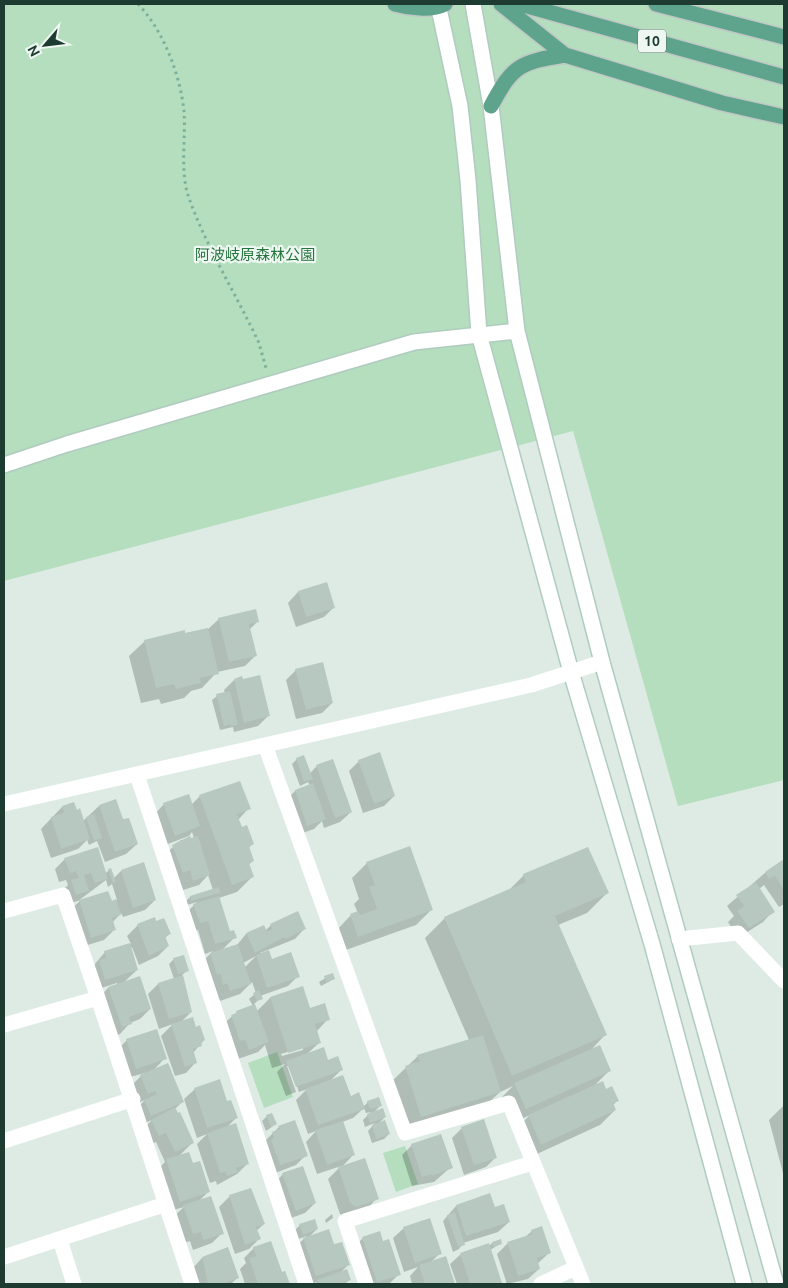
<svg xmlns="http://www.w3.org/2000/svg" width="788" height="1288" font-family="Ubuntu,'Noto Sans JP',sans-serif">
<rect width="100%" height="100%" fill="#ddebe4"/>
<path fill="#b4debd" d="M4 4H784V780L678 806 573 431 4 581Z
M277 1052 293 1097 264 1108 248 1063Z
M405 1146 418 1184 396 1192 383 1153Z"/>
<path fill="#0003" fill-rule="evenodd" d="M326 583 334 607 324 617 296 627 288 603 298 592Z
M219 619 258 621 249 630 255 656 245 666 217 672 202 688 191 691 184 698 161 704 159 699 141 703 129 656 145 641 208 629Z
M296 670 332 703 322 713 296 719 286 680Z
M234 680 268 716 258 726 234 732 233 727 220 730 212 700 217 696 225 694 224 690Z
M297 759 309 774 317 766 351 812 340 822 324 828 322 821 314 829 297 835 285 801 295 791 310 786 308 782 300 786 292 764Z
M359 761 394 796 384 806 363 813 349 771Z
M200 796 249 808 238 820 241 828 253 844 248 848 253 861 248 865 253 876 237 892 219 898 229 933 235 937 222 950 237 945 246 934 263 927 265 931 271 925 305 928 295 939 260 953 298 976 288 986 260 996 261 998 254 1004 257 1011 270 998 302 988 309 1010 328 1019 316 1032 320 1042 307 1054 327 1061 341 1070 330 1081 363 1107 368 1102 381 1105 373 1113 385 1117 378 1124 389 1134 384 1139 372 1143 368 1131 375 1123 365 1127 363 1120 371 1112 366 1113 364 1108 353 1118 342 1122 353 1155 341 1168 377 1198 367 1209 345 1216 340 1214 328 1179 341 1166 317 1174 306 1142 316 1131 308 1134 296 1100 307 1089 299 1092 290 1066H287L296 1092 286 1096 277 1072 285 1064 272 1068 265 1045 258 1052 238 1059 221 1026 237 1012 253 1006 249 999 256 993 252 982 240 994 220 1001 200 964 213 951 205 954 198 930 189 933 184 915 197 902 187 905 185 902 190 897 213 890 208 875 199 885 183 890 179 880 163 856 181 840 194 838 192 832 189 836 165 845 154 815 164 804 191 805ZM256 956 244 968 243 963ZM303 1047V1050L282 1056 281 1054Z
M115 801 123 821 137 844 126 854 105 862 97 841 89 845 87 840 78 849 51 858 41 829 62 807 73 804 83 821 99 806Z
M65 859 105 874 109 870 113 879 121 871 143 864 155 900 145 910 123 917 121 913 112 923 114 930 104 940 81 947 69 911 80 901 111 903 117 900 112 884 108 887 106 880 78 901 66 904 62 891 68 885 66 880 59 882 55 869Z
M784 861V904L779 907 764 885 759 889 773 911 763 922 738 938 728 922 734 916 727 906 765 873Z
M367 863 431 910 416 925 343 951 336 931 351 915 358 913 354 904 359 899 352 878Z
M524 875 607 893 587 913 558 925 605 1035 591 1050 610 1070 594 1086 606 1090 617 1101 613 1105 615 1110 600 1125 526 1159 513 1132 530 1115 511 1124 500 1099 513 1086 500 1092 484 1107 406 1131 391 1082 418 1056 469 1040 425 938 445 918 509 890Z
M155 922 169 934 165 938 168 946 158 956 139 965 132 947 130 948 137 970 123 983 150 1009 140 1019 130 1023 120 1034 112 1037 98 999 108 988 118 985 117 983 95 990 89 971 105 952 131 944 127 936 138 925Z
M174 959 188 970 182 975 191 1012 180 1023 195 1029 204 1040 193 1053 196 1062 186 1073 175 1076 161 1036 173 1024 159 1029 148 994 158 984 174 979 169 964Z
M332 974 334 979 321 986 319 982Z
M127 1040 165 1058 153 1071 126 1078 116 1051Z
M141 1076 182 1102 175 1109 193 1142 179 1156 192 1165 208 1192 199 1201 222 1233 212 1243 193 1250 190 1241 183 1243 174 1216 184 1207 170 1211 157 1170 165 1162 156 1142 148 1145 141 1131 152 1120 140 1125 134 1111 145 1100 138 1103 131 1086Z
M195 1089 226 1102 236 1118 226 1128 248 1163 237 1174 217 1185 216 1181 210 1183 197 1144 207 1134 197 1138 184 1099Z
M784 1105V1177L769 1120Z
M267 1116 276 1124 266 1131 262 1121Z
M279 1127 306 1155 296 1165 270 1175 263 1143Z
M462 1128 496 1157 486 1167 464 1175 452 1138Z
M412 1145 451 1167 434 1182 412 1186 402 1155Z
M283 1174 315 1203 305 1213 285 1220 273 1185Z
M230 1196 264 1224 256 1231 259 1239 249 1249 235 1254 219 1207Z
M456 1206 494 1209 509 1222 498 1232 463 1243 459 1249 453 1252 443 1221Z
M332 1214 333 1218 326 1223 325 1220Z
M300 1225 317 1229 309 1237 333 1246 348 1265 339 1274 349 1280 345 1284H315L317 1282 311 1284 293 1249 307 1236 298 1239 295 1230Z
M404 1228 440 1253 431 1262 445 1258 454 1284H412L410 1276 418 1267 404 1272 393 1238Z
M532 1231 549 1253 537 1264 539 1269 528 1279 507 1284 497 1254 507 1244 524 1238Z
M363 1238 399 1274 389 1284H365L353 1248Z
M492 1243 500 1244 490 1250 501 1282 457 1284 450 1264 461 1254 489 1246Z
M254 1248 281 1274 284 1273 288 1284H245L240 1269 246 1263 244 1258Z
M228 1249 238 1277 231 1284H196L192 1269 202 1258Z"/>
<path fill="#b6c8bf" d="M327 582 335 608 306 617 298 591Z
M256 609 259 622 249 624 257 656 229 662 218 618Z
M208 628 219 674 200 678 201 683 176 689 174 684 156 688 144 640 185 630V633Z
M323 662 333 703 306 710 295 669Z
M260 675 270 716 244 723 234 679 242 676 243 679Z
M230 691 238 725 230 726V724L224 726 216 694Z
M380 752 395 796 374 804 358 760Z
M304 755 313 779 304 782 296 758Z
M333 759 352 812 335 818 316 765Z
M240 781 251 809 237 814 242 827 247 825 254 844 249 846 254 861 249 863 254 877 232 885 199 795Z
M313 783 326 819 307 826 295 790Z
M189 794 200 826 175 836 163 803Z
M116 799 123 819 129 818 138 844 115 852 99 805Z
M74 802 77 810 80 808 90 839 61 849 51 817 64 813 62 806Z
M94 814 102 838 94 841 86 817Z
M190 836 191 838 198 836 210 875 193 881 190 870 183 873 172 845Z
M410 846 433 910 358 937 350 914 358 911 360 915 377 909 369 887 375 885 366 862Z
M98 847 108 879 95 883 91 873 84 875 89 891 76 895 71 880 79 878 76 871 70 873 64 858Z
M588 847 609 893 555 916 607 1035 512 1076 444 917 526 882 523 874Z
M784 859V890L775 876 769 879 765 872Z
M144 862 156 900 133 908 121 870Z
M111 868 116 882 113 883 108 869Z
M756 882 775 912 749 928 737 911 744 906 736 895Z
M219 887 220 893 191 901 190 896Z
M108 891 112 901 116 899 121 915 112 918 116 930 91 938 79 900Z
M219 896 230 931 234 930 237 938 215 944 208 921 200 923 193 904Z
M298 911 306 929 285 939 284 937 255 953 246 933 264 925 267 932 272 929 270 924Z
M155 917 156 921 164 918 171 934 165 936 169 946 149 956 137 924Z
M130 943 138 970 105 980 99 960 106 958 104 951Z
M238 944 251 984 230 991 227 983 223 985 221 974 217 975 210 953Z
M269 950 272 959 291 952 300 977 267 988 256 955Z
M184 955 189 971 178 974 173 958Z
M333 973 335 979 326 982 324 976Z
M183 975 192 1012 169 1019 158 983Z
M140 976 151 1009 129 1017 132 1024 122 1027 108 987Z
M303 986 310 1008 325 1003 330 1020 315 1024 321 1043 288 1053 270 997Z
M259 990 263 999 257 1001 253 993Z
M255 1004 269 1042 249 1050 245 1040 240 1041 231 1015 237 1013 236 1011Z
M193 1017 196 1027 200 1025 205 1040 201 1042 202 1046 193 1049 197 1063 185 1067 171 1024Z
M157 1029 167 1059 136 1069 126 1039Z
M483 1035 501 1092 421 1117 405 1066 420 1061 417 1055Z
M600 1045 611 1071 526 1109 514 1083Z
M324 1047 328 1060 338 1056 343 1070 296 1087 286 1061Z
M168 1063 184 1102 151 1116 144 1100 157 1094 155 1091 148 1094 140 1075Z
M343 1075 351 1096 359 1092 365 1109 318 1125 305 1089Z
M220 1079 227 1101 231 1100 238 1118 207 1128 194 1088Z
M603 1081 606 1089 612 1086 619 1101 613 1103 616 1110 541 1145 528 1115Z
M379 1097 382 1106 370 1109 367 1101Z
M175 1107 178 1113 180 1112 194 1143 175 1152 166 1133 159 1136 151 1120Z
M383 1108 386 1117 370 1123 367 1114Z
M272 1113 277 1124 271 1127 266 1115Z
M484 1119 497 1158 474 1165 461 1127Z
M295 1120 308 1156 280 1165 271 1140 274 1138 272 1132 280 1129 278 1126Z
M385 1120 390 1134 376 1139 372 1125Z
M343 1121 355 1155 327 1165 315 1130Z
M236 1123 249 1164 236 1168 238 1172 227 1176 226 1172 220 1173 207 1133Z
M441 1134 453 1168 432 1176 431 1174 422 1177 411 1144Z
M189 1152 193 1163 200 1161 210 1192 180 1202 166 1159Z
M365 1158 379 1199 356 1207 350 1203 338 1167Z
M303 1166 316 1203 296 1211 282 1173Z
M251 1188 265 1224 256 1227 261 1239 245 1245 229 1195Z
M490 1193 495 1207 504 1204 510 1222 466 1236 456 1205Z
M211 1196 224 1234 203 1240 201 1232 193 1234 183 1205Z
M455 1212 465 1245 458 1247 447 1215Z
M430 1218 442 1254 415 1263 403 1227Z
M315 1219 318 1229 303 1235 299 1224Z
M542 1226 551 1253 537 1258 540 1269 518 1276 507 1242 532 1234 531 1230Z
M329 1229 334 1244 342 1242 350 1265 316 1276 303 1238Z
M380 1231 383 1241 389 1239 401 1275 377 1282 362 1237Z
M501 1239 502 1244 493 1247 492 1242Z
M271 1241 282 1272 285 1271 290 1284H258L249 1258 256 1256 253 1247Z
M489 1243 502 1283 470 1284 460 1253Z
M228 1247 239 1278 222 1284H208L202 1257Z
M446 1256 455 1284H425L419 1265Z
M347 1269 351 1280 340 1284H319L317 1280Z"/>
<g fill="none" stroke-linecap="round" stroke-linejoin="round">
<g stroke="#b0cbbf" stroke-width="18">
<path id="secondary" d="M438 4 460 106 468 180 479 334 571 672 652 944 744 1284
M473 4 491 106 517 331 602 662 776 1284
M4 465 67 444 414 342 517 331"/>
</g>
<g stroke="#c0c8c5" stroke-width="18">
<path id="primary" d="M395 4C409 8 431 11 445 4
M501 4 565 55 722 103 784 117
M520 4 784 77
M656 4 784 37
M491 106C513 65 520 62 565 55"/>
</g>
<path stroke="#7bb19c" stroke-width="3" stroke-dasharray="2.5 4" stroke-linecap="butt" d="M138 4C163 30 180 74 184 111 186 136 180 170 188 195 204 243 237 296 259 343L266 368"/>
<path stroke="#fff" stroke-width="15" d="M265 745 405 1133 509 1103 583 1284
M137 775 306 1284
M4 804 531 685 602 662
M4 911 63 895 98 998
M679 939 738 933 784 981
M4 1025 98 998 192 1284
M4 1141 133 1099
M60 1240 74 1284
M4 1257 166 1204
M366 1284 345 1221 532 1163
M541 1284 575 1268"/>
<use href="#secondary" stroke="#fff" stroke-width="15"/>
<use href="#primary" stroke="#5ea48d" stroke-width="15"/>
</g>
<g text-anchor="middle" stroke-width="4.5" stroke-linejoin="round" paint-order="stroke">
<rect fill="#eef7f2" stroke="#5c736b" stroke-width="1" x="638" y="29.5" width="28" height="23" rx="4"/>
<g font-size="14" font-weight="bold" fill="#1e3b31">
<text x="652" y="46">10</text>
</g>
<g font-size="15" fill="#25753f" stroke="#eef7f2">
<text x="255" y="260">阿波岐原森林公園</text>
</g>
</g>
<rect width="788" height="1288" fill="none" stroke="#1e3b31" stroke-width="10"/>
<g transform="translate(45 45) rotate(242)" stroke="#eef7f2" stroke-width="4" paint-order="stroke">
<path d="M0-4L9 19L0 12L-9 19Z" fill="#1e3b31"/>
<text y="-8" font-size="14" font-weight="bold" text-anchor="middle" fill="#1e3b31">N</text>
</g>
</svg>
